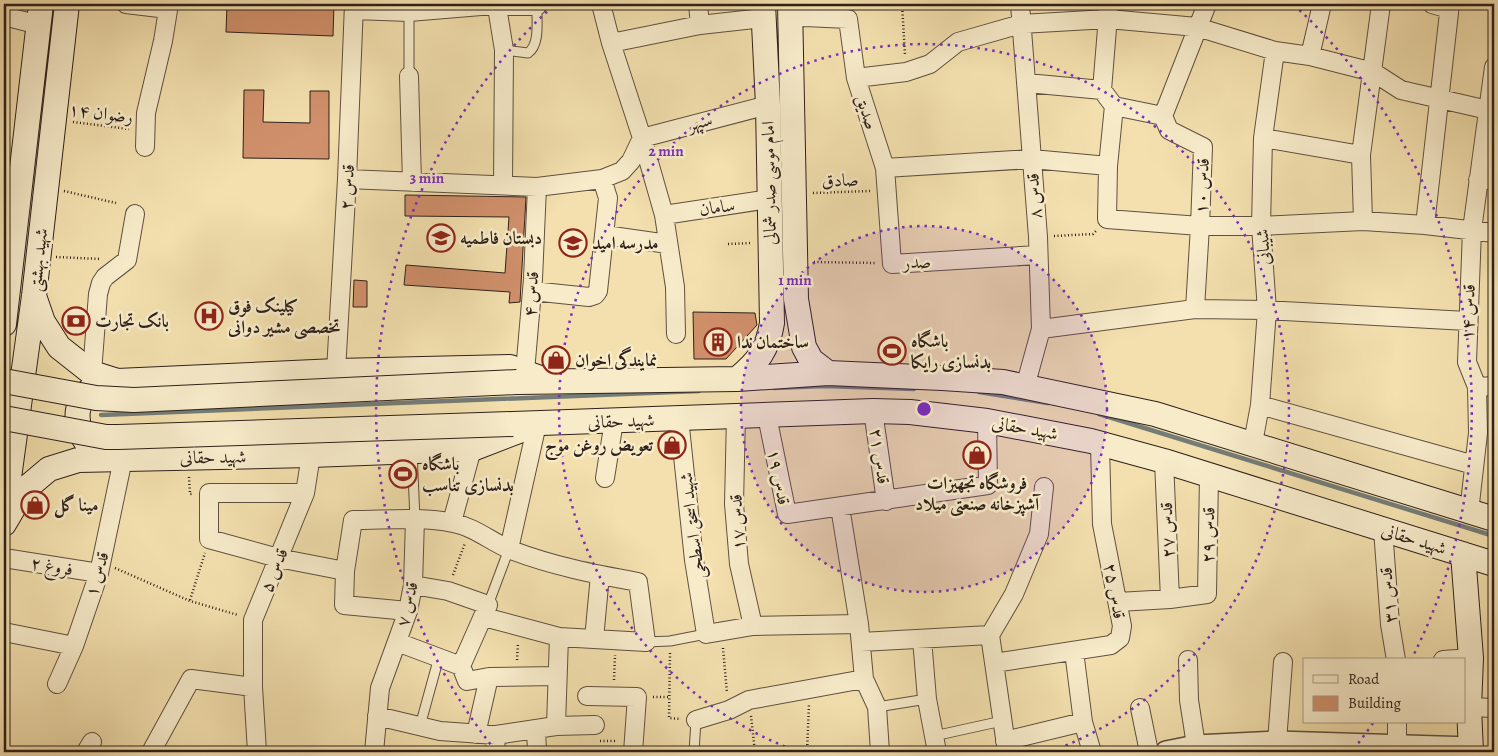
<svg xmlns="http://www.w3.org/2000/svg" width="1498" height="756" font-family="Alegreya,Amiri,serif">
<rect width="100%" height="100%" fill="#f3e0ae"/>
<filter id="stains"><feTurbulence type="fractalNoise" baseFrequency=".004" numOctaves="4"/><feColorMatrix values="0 0 0 0 .2 0 0 0 0 .09 0 0 0 0 .02 0 0 0 .5 -.17"/></filter>
<radialGradient id="worn" r=".72"><stop offset=".6" stop-color="#630" stop-opacity="0"/><stop offset="1" stop-color="#630" stop-opacity=".3"/></radialGradient>
<g fill="none" stroke-linecap="round" stroke-linejoin="round">
<path stroke="#747c78" stroke-width="4.5" d="M774 388 825 386 914 389
M979 392 1048 403
M1099 414 1494 536
M101 415 699 391"/>
</g>
<path fill="#d0906b" stroke="#2e201a" d="M227 4H334L333 36 226 32Z
M244 90H264L263 122 310 123V91H329V159L243 158Z
M405 195 526 197 520 302 509 303 510 292 404 285 406 265 505 273 509 217 405 216Z
M354 280 367 281V307H353Z
M693 312 755 313 757 325 726 359H694Z"/>
<g fill="none" stroke-linecap="round" stroke-linejoin="round">
<g stroke="#5f503f" stroke-width="11">
<path id="service" d="M409 12V76
M504 50 528 53C541 44 536 18 537 4
M412 451 415 519
M488 605 509 549
M646 642 670 641 706 634
M877 707 927 699
M420 726 439 657
M934 736 1002 721
M694 752 696 720"/>
</g>
<g stroke="#5f503f" stroke-width="20">
<path id="minor" d="M126 4 168 9
M601 4 611 43 642 138 768 105
M698 4 700 25
M1020 4 1038 237 1041 329 1025 387
M1109 4 1102 90 1114 106 1163 116
M1432 4 1449 9
M497 7 504 50 503 185
M354 10 409 12 481 6H537
M4 16 39 25
M790 18 805 17 848 19 856 78 885 168 892 264 1038 255
M611 43 700 25 763 18
M1310 56 1322 4
M409 76 412 182
M856 78 906 72 930 64 958 42 1021 24 1108 19 1197 27 1275 51 1310 56 1373 72 1401 90 1488 110H1494
M1027 83 1102 90
M1114 106 1108 166 1107 219 1200 226H1261L1363 221 1425 225 1494 233
M642 138 664 215 675 287 676 334
M1263 138 1361 155
M145 147 146 113 163 41 169 4
M885 168 1032 159 1108 166
M347 179 537 187 602 179 622 171 631 161 642 138
M1478 180H1494
M664 215 769 199
M1363 221 1361 155 1381 4
M1425 225 1450 4
M605 235 668 244
M532 291 589 297 595 295 598 291 608 198 602 179
M1195 309 1200 226 1203 147 1169 130 1163 116 1207 4
M1041 329 1195 309 1267 310 1467 321
M336 371 347 179 354 4
M525 372 533 279 537 187
M92 373 98 294 101 283 105 277 127 260 135 214
M1477 387 1494 386
M1260 405 1474 465
M873 411 886 501
M736 416 734 504 739 564 753 626
M767 416 787 514 988 485 987 421
M679 418 694 560 706 634 753 626 859 624
M1253 443 1260 405 1267 310 1261 226 1263 138 1275 51
M1164 461 1170 599
M605 478 614 421
M305 493H209V539L278 558 345 571
M840 507 859 624 864 679 877 707 880 752
M1469 512 1478 433 1477 387 1467 362 1472 230 1494 67
M452 522 472 449
M1383 529 1390 624 1396 660
M509 549 537 424
M4 558 99 573
M1118 602 1170 599 1207 594 1209 476
M408 611 344 605 345 571 353 520C386 520 421 516 453 523 475 527 491 542 511 550 553 566 594 574 638 582L646 642 559 637 484 617
M4 632 74 646
M594 639 600 575
M922 639 927 699 937 752
M397 642 461 666 488 605 448 591 413 585
M861 642 990 635
M1074 651 1083 722 1092 752
M1188 660 1189 700 1197 752
M1443 660 1471 658
M994 663 1111 645 1120 638 1122 626 1102 524 1100 444
M461 666 467 681 489 677 557 676
M57 684 74 646 99 573 123 459
M587 696 637 697 633 752
M1469 707 1494 708
M1140 708 1149 752
M377 716 440 731 496 735 556 726 595 725
M696 720 729 710 749 700 864 679
M556 726 559 637
M536 729 537 752
M476 734 489 677
M1005 741 1083 722
M1277 742 1283 662
M86 752 92 742
M151 752 191 679 253 687
M257 752 253 687V620L305 493 311 455
M374 752 380 688 408 611 413 585 415 519
M495 752 496 735
M1007 752 990 635 1014 594 1039 534 1044 487
M1397 752V722"/>
</g>
<g stroke="#5f503f" stroke-width="24">
<path id="tertiary" d="M1166 752 1196 746 1277 742 1471 748"/>
</g>
<g stroke="#2e201a" stroke-width="26">
<path id="secondary" d="M790 4 796 299 804 347 811 360 828 373
M34 296 43 322 59 347 92 373 117 381 336 371 510 367 540 378
M4 324 41 4
M737 379C758 362 768 349 772 323L768 105 763 4
M517 382 737 379 828 373 942 378 1003 382 1155 414 1494 519
M513 424 873 411 910 412 987 421 1091 441 1164 461 1494 564
M90 447C72 425 72 396 100 384
M4 514 34 296 67 4
M4 524 24 490 49 469 78 460 311 455 472 449 532 426
M1463 554 1471 658 1469 707 1471 752"/>
</g>
<path stroke="#2e201a" stroke-width="2.5" stroke-dasharray="1 2.5" stroke-linecap="butt" d="M902 4 905 55
M73 122 129 129
M64 191 116 203
M813 193 870 191
M1054 236 1093 234 1097 230
M728 244 752 243
M56 257 101 259
M814 262 876 263
M189 477 190 494H194
M115 568 190 601 238 615
M453 575 465 543
M190 600 205 553
M723 648 727 693
M670 653 669 718 681 719
M517 660 518 643
M614 680 615 655
M653 697H669
M751 716 755 752
M600 741H617
M807 752 809 704"/>
<use href="#service" stroke="#f7ebca" stroke-width="9"/>
<use href="#minor" stroke="#f7ebca" stroke-width="18"/>
<use href="#tertiary" stroke="#f7ebca" stroke-width="21"/>
<use href="#secondary" stroke="#f7ebca" stroke-width="24"/>
<g stroke="#2e201a" stroke-width="26" stroke-linecap="butt">
<path id="secondary-bridge" d="M4 381 96 398 134 400 517 382
M4 418 106 437H118L513 424"/>
</g>
<use href="#secondary-bridge" stroke="#f7ebca" stroke-width="24"/>
</g>
<circle cx="924" cy="409" r="183" fill="#7b2cbf" fill-opacity=".12"/>
<g fill="none" stroke="#7b2cbf" stroke-width="2.5" stroke-dasharray="2.5 5">
<circle cx="924" cy="409" r="183"/>
<path d="M799 752A365 365 0 1 1 1049 752"/>
<path d="M1373 723A548 548 0 0 1 1353 750M495 750A548 548 0 0 1 554 5M1294 5A548 548 0 0 1 1412 658"/>
</g>
<defs>
<g id="school-ring" transform="scale(1.4375)"><circle r="9.5" fill="#f7ebca" stroke="#8f2418" stroke-width="1.5"/><path d="M0-5L7-2L0 1L-7-2ZM-4 1L0 2.5L4 1V4Q0 6-4 4Z" fill="#8f2418"/></g>
<g id="hospital-ring" transform="scale(1.4375)"><circle r="9.5" fill="#f7ebca" stroke="#8f2418" stroke-width="1.5"/><path d="M-5-5h3v3.5h4V-5h3V5h-3V1.5h-4V5h-3Z" fill="#8f2418"/></g>
<g id="bank-ring" transform="scale(1.4375)"><circle r="9.5" fill="#f7ebca" stroke="#8f2418" stroke-width="1.5"/><path d="M-6-4H6V4H-6ZM0-2.3a2.3 2.3 0 1 0 0 4.6a2.3 2.3 0 1 0 0-4.6Z" fill="#8f2418"/></g>
<g id="building-ring" transform="scale(1.4375)"><circle r="9.5" fill="#f7ebca" stroke="#8f2418" stroke-width="1.5"/><path d="M-4-6H4V6H1V3H-1V6H-4ZM-2.5-4.3h1.7v1.8h-1.7ZM.8-4.3h1.7v1.8H.8ZM-2.5-1h1.7V.8h-1.7ZM.8-1h1.7V.8H.8Z" fill="#8f2418"/></g>
<g id="stadium-ring" transform="scale(1.4375)"><circle r="9.5" fill="#f7ebca" stroke="#8f2418" stroke-width="1.5"/><path d="M0-5a6.5 5 0 1 0 0 10a6.5 5 0 1 0 0-10ZM-3.5-1.8h7v3.6h-7Z" fill="#8f2418"/></g>
<g id="shop-ring" transform="scale(1.4375)"><circle r="9.5" fill="#f7ebca" stroke="#8f2418" stroke-width="1.5"/><path d="M-5-2.5h2.3a2.7 3.5 0 0 1 5.4 0H5L5.5 6h-11ZM-1.5-2.5h3a1.5 2.3 0 0 0-3 0Z" fill="#8f2418"/></g>
</defs>
<g fill-rule="evenodd">
<use href="#school-ring" x="441" y="238"/>
<use href="#school-ring" x="573" y="243"/>
<use href="#hospital-ring" x="209" y="316"/>
<use href="#bank-ring" x="76" y="321"/>
<use href="#building-ring" x="718" y="342"/>
<use href="#stadium-ring" x="892" y="351"/>
<use href="#shop-ring" x="556" y="360"/>
<use href="#shop-ring" x="672" y="445"/>
<use href="#shop-ring" x="977" y="455"/>
<use href="#stadium-ring" x="403" y="474"/>
<use href="#shop-ring" x="35" y="505"/>
</g>
<g text-anchor="middle" stroke-width="5" stroke-linejoin="round" paint-order="stroke">
<g font-size="18" fill="#2e201a" stroke="#f7ebca">
<text transform="translate(867 112) rotate(72)" y="6">صدیق</text>
<text transform="translate(101 113) rotate(7)" y="6">رضوان ۱۴</text>
<text transform="translate(700 122) rotate(-14)" y="6">سپهر</text>
<text transform="translate(840 180) rotate(-2)" y="6">صادق</text>
<text transform="translate(769 183) rotate(-91)" y="6">امام موسی صدر شمالی</text>
<text transform="translate(1202 186) rotate(-88)" y="6">قدس ۱۰</text>
<text transform="translate(347 187) rotate(-87)" y="6">قدس ۲</text>
<text transform="translate(1034 196) rotate(-94)" y="6">قدس ۸</text>
<text transform="translate(717 207) rotate(-8)" y="6">سامان</text>
<text transform="translate(1263 247) rotate(-93)" y="6">شیبانی</text>
<text transform="translate(38 260) rotate(-84)" y="6">شهید بهشتی</text>
<text transform="translate(917 262) rotate(-3)" y="6">صدر</text>
<text transform="translate(531 294) rotate(-86)" y="6">قدس ۴</text>
<text transform="translate(1468 312) rotate(-88)" y="6">قدس ۱۴</text>
<text transform="translate(621 421) rotate(-2)" y="6">شهید حقانی</text>
<text transform="translate(1025 428) rotate(10)" y="6">شهید حقانی</text>
<text transform="translate(880 456) rotate(82)" y="6">قدس ۲۱</text>
<text transform="translate(213 457) rotate(-1)" y="6">شهید حقانی</text>
<text transform="translate(779 477) rotate(79)" y="6">قدس ۱۹</text>
<text transform="translate(737 522) rotate(-93)" y="6">قدس ۱۷</text>
<text transform="translate(692 526) rotate(-97)" y="6">شهید اسحق اسطحی</text>
<text transform="translate(1167 530) rotate(-92)" y="6">قدس ۲۷</text>
<text transform="translate(1208 535) rotate(-89)" y="6">قدس ۲۹</text>
<text transform="translate(1414 539) rotate(17)" y="6">شهید حقانی</text>
<text transform="translate(52 566) rotate(9)" y="6">فروغ ۲</text>
<text transform="translate(274 570) rotate(-68)" y="6">قدس ۵</text>
<text transform="translate(97 574) rotate(-74)" y="6">قدس ۱</text>
<text transform="translate(1115 591) rotate(80)" y="6">قدس ۲۵</text>
<text transform="translate(1388 595) rotate(-95)" y="6">قدس ۳۱</text>
<text transform="translate(407 604) rotate(-77)" y="6">قدس ۷</text>
</g>
<g font-size="18" font-weight="bold" fill="#2e201a" stroke="#f7ebca" text-anchor="start">
<text x="460" y="244">دبستان فاطمیه</text>
<text x="592" y="249">مدرسه امید</text>
<text x="228" y="312">کیلینک فوق<tspan x="228" dy="21">تخصصی مشیر دوانی</tspan></text>
<text x="95" y="327">بانک تجارت</text>
<text x="911" y="347">باشگاه<tspan x="911" dy="21">بدنسازی رایکا</tspan></text>
<text x="737" y="348">ساختمان ندا</text>
<text x="575" y="366">نمایندگی اخوان</text>
<text x="653" y="451" text-anchor="end">تعویض روغن موج</text>
<text x="422" y="470">باشگاه<tspan x="422" dy="21">بدنسازی تناسب</tspan></text>
<text x="977" y="489" text-anchor="middle">فروشگاه تجهیزات<tspan x="977" dy="21">آشپزخانه صنعتی میلاد</tspan></text>
<text x="54" y="511">مینا گل</text>
</g>
</g>
<circle cx="924" cy="409" r="8" fill="#7b2cbf" stroke="#f7ebca" stroke-width="2.5"/>
<g font-size="15" text-anchor="middle" font-weight="bold" fill="#7b2cbf" stroke="#f7ebca" stroke-width="5" stroke-linejoin="round" paint-order="stroke">
<text x="666" y="156">2 min</text>
<text x="427" y="183">3 min</text>
<text x="795" y="285">1 min</text>
</g>
<rect width="1498" height="756" fill="none" stroke="#f3e0ae" stroke-width="20"/>
<rect x="5" y="5" width="1488" height="746" fill="none" stroke="#2e201a" stroke-width="2.5"/>
<rect x="10" y="10" width="1478" height="736" fill="none" stroke="#2e201a"/>
<rect x="1303" y="658" width="162" height="65" fill="#f7ebca" stroke="#a79a84"/>
<rect x="1313" y="675" width="25" height="8" fill="#f7ebca" stroke="#a79a84"/>
<text x="1348" y="684" font-size="15" fill="#2e201a">Road</text>
<rect x="1313" y="696" width="25" height="15" fill="#d0906b" stroke="#a79a84"/>
<text x="1348" y="708" font-size="15" fill="#2e201a">Building</text>
<rect width="100%" height="100%" filter="url(#stains)"/>
<rect width="100%" height="100%" fill="url(#worn)"/>
</svg>
